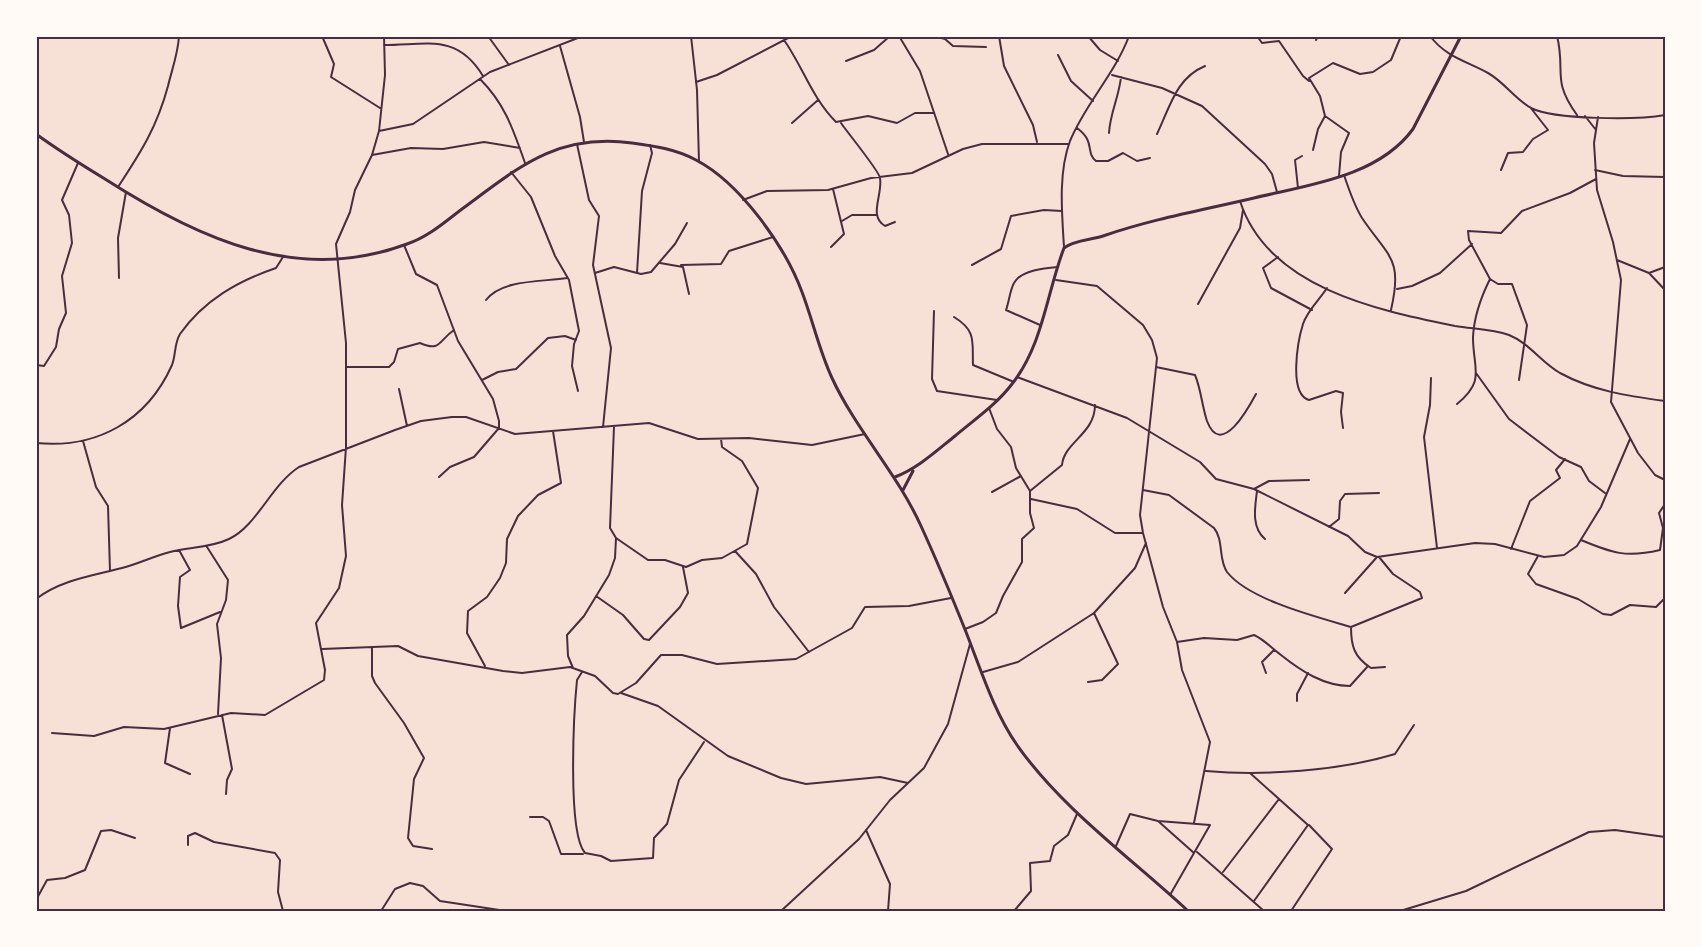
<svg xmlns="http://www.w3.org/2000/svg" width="1701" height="947" font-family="Jost,sans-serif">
<rect width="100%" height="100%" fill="#f7e1d7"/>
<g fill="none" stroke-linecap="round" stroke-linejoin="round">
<path stroke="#4a2c40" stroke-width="2" d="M322 36 334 64 331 77 380 108
M488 36 509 65
M899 36 920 71 948 154
M934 36 945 39 953 46 986 47
M999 36 1004 66 1033 125 1037 142
M1088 36 1100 50 1118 61
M1257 36 1262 43 1279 41 1303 76 1309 81
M1430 36C1446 57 1466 61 1488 73 1504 82 1515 99 1531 108 1555 120 1637 120 1665 115
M1557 36C1566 72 1551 79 1577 115
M784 40C803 67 812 98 836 122L868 116 897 123 915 113H933
M1316 40 1318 36
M384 45C427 45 457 33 483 76
M560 46 580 117 584 142
M1058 55 1071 81 1093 101
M846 61 874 50 890 36
M1112 75 1162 88 1202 106 1265 164 1272 174 1277 192
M480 79C505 104 513 129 525 163
M696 82 717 75 792 36
M1585 116 1596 130
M1598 117 1594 143 1597 190 1613 242 1621 280 1611 402 1638 453 1655 475 1665 480
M792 123 818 100
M841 123C847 132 880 172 880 178 883 195 868 216 885 226L895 222
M1077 128C1096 142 1085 152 1096 161H1108L1123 153 1137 161 1150 158
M379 131 413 124 490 72 583 36
M1109 133C1110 113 1119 97 1121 77
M1157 134C1170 107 1176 78 1205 66
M577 144 589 200 599 216 593 265 611 348 603 427
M1313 150 1318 129 1325 116
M372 155 411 148 443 149 484 142 520 148
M1501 170 1508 153 1523 152 1533 139 1548 130 1530 107
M1595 170 1623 176 1665 177
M511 172 531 197 555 256 569 280 579 331 574 344 572 366 578 391
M1344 175C1349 190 1354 205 1362 218 1389 258 1403 258 1391 310
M1339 176 1341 152 1349 133 1325 116 1320 96 1309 78 1333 63 1360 74 1373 72 1391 60 1401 36
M118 187C141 152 157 127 168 86 172 69 178 54 179 36
M1298 188 1295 160 1302 156
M743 200 767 191 828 190 871 178 912 173 963 149 982 144H1069
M1240 201C1268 288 1377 310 1455 326 1473 329 1492 329 1509 335 1529 343 1541 362 1560 373 1593 391 1628 396 1665 401
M842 221 852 215H876
M404 245 416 274 437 285 458 341 493 399 499 421V428L474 457 450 467 439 477
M831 247 844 234 833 189
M1064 247C1062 214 1058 173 1070 141 1085 104 1115 74 1129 36
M1278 257 1263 268 1271 288 1312 310
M1617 260 1649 273 1665 267
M660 263 683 267 689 294
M681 265 721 264 729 251 773 237
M972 265 1001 249 1011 216 1044 210 1062 211
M595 273 614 267 641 274 651 272 675 244 687 223
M637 273 642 191 652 153 650 145
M1649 273 1665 290
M119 278 118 238 126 192
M1490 279 1498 284H1512L1527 325 1519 380
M1056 280 1097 286 1143 325 1152 340 1157 358 1140 515 1143 533 1163 607 1177 642 1182 670 1210 742 1194 823
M1327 288C1320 299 1307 311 1303 324 1298 340 1288 394 1309 400L1336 391 1343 393 1341 412 1343 428
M1397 289 1412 286 1440 273 1472 244
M486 300C502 279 543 282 567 278
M1198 304 1240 228 1243 210
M934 311 932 379 937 391 997 400
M954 317C977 331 972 342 973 365L1014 382
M1040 325 1006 310C1009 302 1010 290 1014 283 1021 270 1046 268 1058 267
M36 365 44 366 56 347 59 329 66 313 62 276 72 243 69 215 62 200 78 163
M346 367H389L394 362 398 349 420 343C441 352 438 341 454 330
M1156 367 1195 375C1201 389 1202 406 1207 421 1221 459 1249 407 1256 394
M1476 373 1509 419 1559 457 1581 467 1589 481 1605 493
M1017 377 1127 418 1200 462 1216 479 1254 489 1348 536 1365 552 1377 557 1475 543 1495 544 1544 557 1564 555 1577 546 1601 507 1630 439
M1431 378 1430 405 1424 437 1437 548
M482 380 498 372 516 369 548 338 565 336 576 340
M399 389 407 426
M1457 404C1486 380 1473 370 1473 337 1474 317 1481 297 1490 279L1469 240 1468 231 1501 233 1522 211 1570 193 1596 179
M614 427 610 528 616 538 648 560H665L686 567 702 560 722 558 747 544 758 488 742 461 722 447 721 439
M83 441 96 487 108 506 110 571
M36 443C97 449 147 421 172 365 176 355 174 344 180 334 204 300 238 281 276 268L283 257
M1254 489 1269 481 1309 480
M1143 490 1169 495 1214 528C1224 540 1218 559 1227 572 1249 600 1317 617 1351 627L1422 598 1420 592 1393 574 1379 557
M1030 491 1062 465C1064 442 1095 434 1095 405
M1257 491C1255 507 1251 527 1265 539
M992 492 1021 476
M1031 499 1077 509 1115 533H1143
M1329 527 1339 519 1340 501 1345 494 1379 493
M1581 540C1612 553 1626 558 1660 550L1663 528 1659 513 1665 504
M207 547 228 580 226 600 217 624 221 658 218 714
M1511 549 1530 501 1560 478 1556 470 1565 459
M179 550 190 570 180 577 178 606 181 628 220 612
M735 551 756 574 774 607 809 652
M1538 556 1528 574 1536 584 1578 599 1603 614 1611 615 1630 605 1656 607 1665 598
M1345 593 1377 557
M596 596 623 615 644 639 649 640 680 607 688 593 683 567
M36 599C61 580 91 576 122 568 138 564 154 556 170 552 190 547 210 548 229 539 257 526 271 485 299 467L395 430 421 421 452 417H466L515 434 649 423 698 439 749 438 812 445 865 434
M1351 627C1351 646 1354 657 1371 668L1385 667
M965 629 983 622 996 613 1003 596 1022 562V539L1034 528 1030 513V491L1016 468 1011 447 997 429 989 408
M1177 642 1204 638 1237 640 1254 635C1265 640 1271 648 1281 655 1301 671 1324 686 1350 686L1368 666
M372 648V676L375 683 404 723 424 758 414 779 408 838 413 846 432 849
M322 649 398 646 418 656 503 671 522 673 570 667 595 676 613 693 618 694 636 683 661 655H682L717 664 796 659 852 628 865 607 909 606 951 598
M485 666 467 633 468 611 487 597 500 578 506 563 507 539 518 516 538 495 561 483 553 431
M573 668 568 656 567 635 584 616 609 575 615 558 616 538
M582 672 577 680C574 710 567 833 585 853L601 856 611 861 653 858 654 838 667 824 679 780 704 742
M983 672 1018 662 1094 613 1135 568 1146 543
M1266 673 1262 662 1274 650
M1088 682 1102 680 1118 664 1094 613
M621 693 658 706 728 756 781 778 806 784 880 777 908 783
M1297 701V694L1308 673
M222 715 232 769 227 780 226 794
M170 728 165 763 190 774
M52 733 94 736 124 727 164 729 231 713 265 715 324 680 325 670 316 623 339 588 346 556 342 505 346 447V343L336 244 350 212 355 190 372 155 379 131 385 75 384 36
M1206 771C1263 776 1339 771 1395 754L1414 725
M1250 773 1308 825 1254 901
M530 817H543L549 821 561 854H583
M1158 821 1194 853
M866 830 890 884 888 911
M188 845V836L195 833 214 842 275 853 280 860 278 892 283 911
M1116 846 1130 814 1158 821 1210 825 1170 895
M1197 852 1264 911
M1223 872 1279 799
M36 900 47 880 65 878 85 870 101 831 111 830 135 838
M381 911 395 889 410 883 423 886 440 901 506 911
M781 911 859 839 890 800 924 768 948 724 970 644
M1014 911 1031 891 1030 863 1050 861 1054 846 1068 835 1077 814
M1291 911 1332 849 1309 825
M1400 911 1466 891 1589 832 1615 830 1665 837"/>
<path stroke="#4a2c40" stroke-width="2" d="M691 36 697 90 699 162"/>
<path stroke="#4a2c40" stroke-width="3" d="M36 134C58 150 82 165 105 179 197 238 297 285 407 244 428 237 445 222 462 209 519 167 557 133 632 143 654 146 676 149 696 160 740 183 785 246 802 292 813 321 819 350 832 378 856 430 897 473 921 526 937 561 952 597 966 632 981 670 994 712 1017 745 1062 809 1131 858 1188 911
M895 477C918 468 935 452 955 436 974 420 997 404 1012 384 1043 345 1047 292 1064 248 1074 240 1091 240 1103 236 1152 219 1203 210 1254 198 1308 185 1378 177 1413 129L1461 36
M903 490 913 471"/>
</g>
<rect width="1701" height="947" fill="none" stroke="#fffaf5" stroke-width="75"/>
<rect x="38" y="38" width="1626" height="872" fill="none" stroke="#4a2c40" stroke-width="2"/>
</svg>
